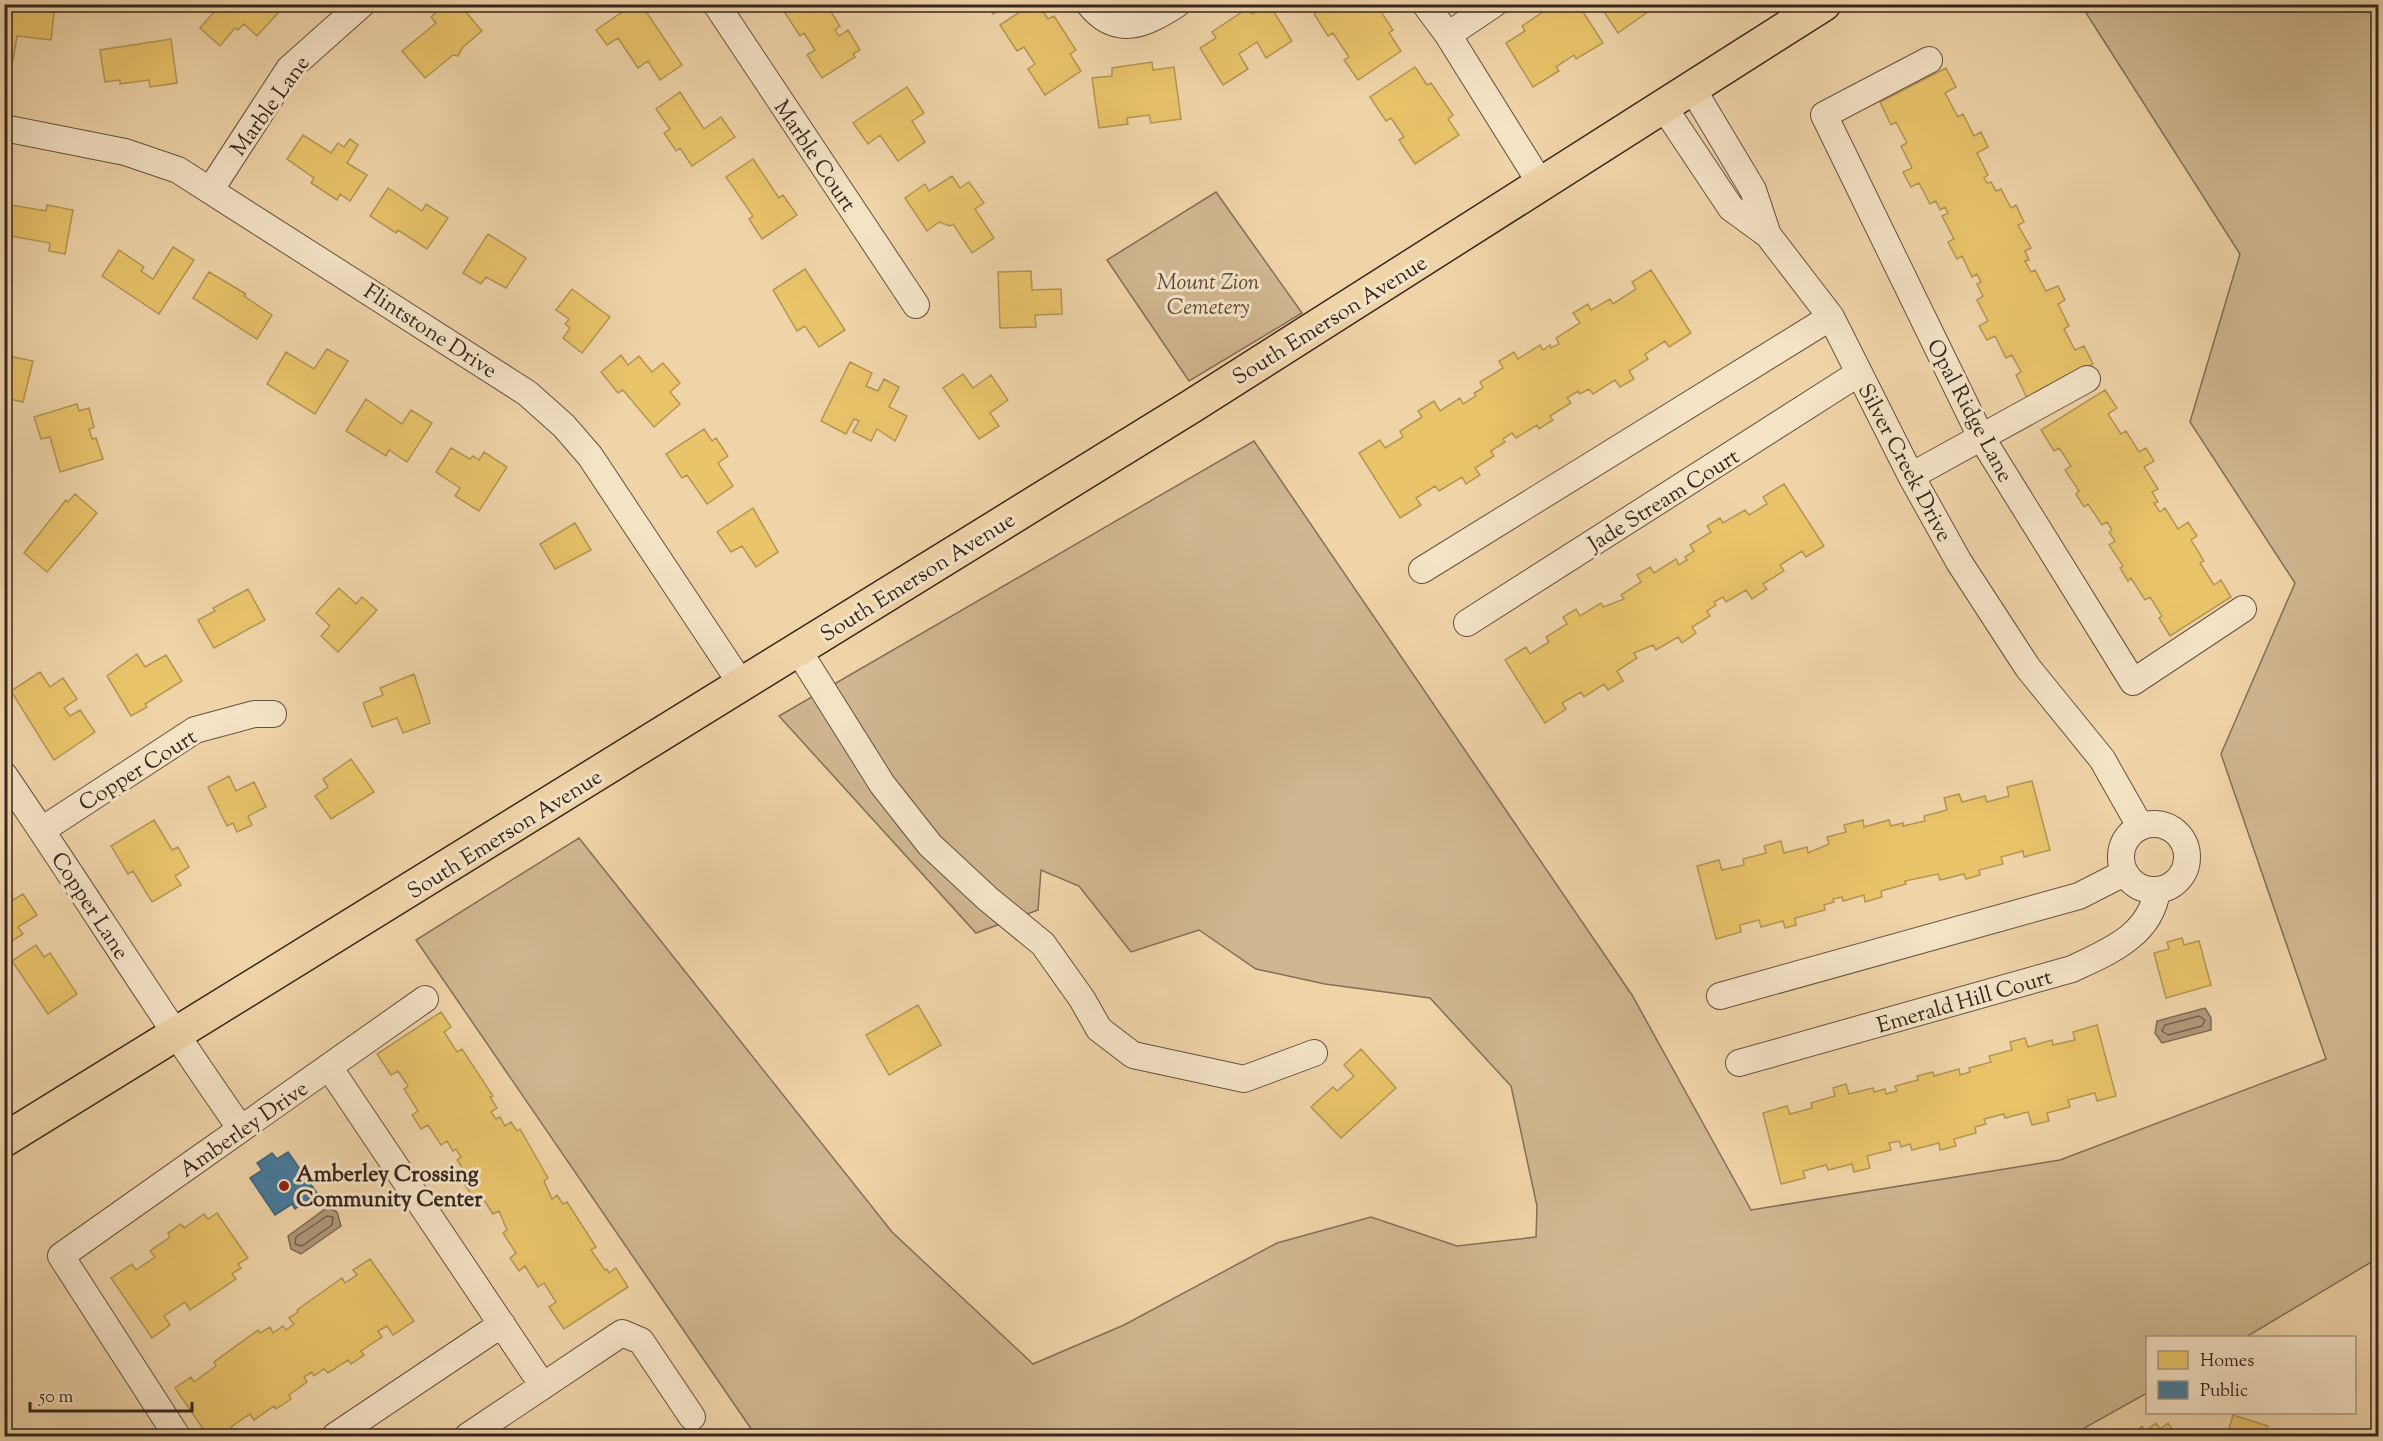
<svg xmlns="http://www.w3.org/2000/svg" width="2383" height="1441" font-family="'Sorts Mill Goudy',serif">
<rect width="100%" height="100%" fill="#efd4a8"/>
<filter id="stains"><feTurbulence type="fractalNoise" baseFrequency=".00333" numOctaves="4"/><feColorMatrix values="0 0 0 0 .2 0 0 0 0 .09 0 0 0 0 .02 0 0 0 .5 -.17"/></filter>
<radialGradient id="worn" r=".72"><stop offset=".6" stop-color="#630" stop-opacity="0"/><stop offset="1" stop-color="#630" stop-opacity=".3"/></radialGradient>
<path fill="#d0b791" stroke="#836f58" stroke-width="1.5" d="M2081 5H2378V1258L2246 1337 2148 1338 2147 1393 2086 1427 2077 1436H756L416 940 579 838 892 1232 1033 1364 1124 1325 1277 1243 1371 1217 1457 1246 1536 1237 1537 1206 1511 1086 1430 998 1325 984 1256 969 1199 930 1131 952 1079 886 1041 870 1038 910 976 933 779 716 1254 441 1632 995 1751 1210 2060 1160 2326 1059 2221 754 2295 583 2190 422 2240 254Z
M1216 192 1302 313 1189 381 1107 260Z"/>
<path fill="#b0997a" stroke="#7f6b56" stroke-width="1.5" d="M2205 1008 2211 1018V1030L2162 1043 2155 1033 2157 1021Z
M328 1207 337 1212 341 1226 301 1254 291 1249 288 1236Z"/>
<path fill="#e9c46a" stroke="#b39554" stroke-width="1.5" d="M4 4 35 8 36 4H55L51 40 17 36 13 61 4 60Z
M221 4H270L278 13 257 36 244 24 238 30 235 28 220 46 200 28Z
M445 4H459L482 31 463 47 458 56 453 55 425 78 402 51 436 23 431 17Z
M634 4H641L682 65 660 80 648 61 638 68 618 38 607 45 596 30Z
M791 4H826L840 26 835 30 839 36 848 30 860 50 853 54 855 57 822 78 807 55 815 50 804 33 800 36 783 10Z
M987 4H1009L993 14Z
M1032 4H1038L1048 19 1054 16 1076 50 1070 54 1081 71 1045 95 1028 69 1035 64 1024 47 1017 51 1000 25Z
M1269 4 1292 41 1266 58 1257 42 1239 54 1248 69 1223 85 1200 48 1216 38 1212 32 1248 8 1252 14Z
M1328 4H1376L1393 30 1389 33 1401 51 1358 80 1344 60 1349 57 1333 33 1328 36 1314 14Z
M1555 4 1559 9 1566 4H1578L1603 43 1576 59 1574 55 1556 67 1559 71 1533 87 1506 43 1525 31 1522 26Z
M1599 4H1659L1618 33Z
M171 39 177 83 150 87 149 80 120 84V80L105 82 100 50Z
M1152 62 1153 70 1174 67 1181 119 1151 123 1149 115 1127 118 1128 124 1099 128 1092 78 1112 76V68Z
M1415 67 1427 85 1431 83 1453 115 1448 119 1459 135 1415 164 1399 140 1404 137 1391 118 1386 121 1370 97Z
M1946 68 1956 87 1945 93 1958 117 1963 114 1974 136 1981 132 1988 147 1977 153 1988 175 1984 178 1987 183 1991 182 1996 191 2001 189 2011 208 2016 205 2024 222 2018 225 2031 248 2025 251 2029 260 2025 261 2031 272 2035 270 2046 291 2058 286 2065 300 2058 304 2069 326 2064 329 2075 350 2084 346 2093 364 2027 398 2016 375 2021 372 2012 355 2006 358 1995 336 1987 340 1979 326 1988 321 1977 300 1983 296 1977 284 1981 282 1977 274 1972 277 1962 256 1957 259 1948 242 1954 239 1942 216 1948 213 1945 207 1940 210 1936 201 1930 204 1919 183 1911 187 1903 172 1912 168 1901 146 1907 143 1896 122 1891 125 1880 102Z
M907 87 924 113 912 121 925 142 898 161 880 135 868 144 853 123Z
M680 92 704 129 721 117 735 137 692 166 680 148 676 151 664 133 670 129 656 109Z
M303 135 331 153 338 143 344 147 350 139 358 145 347 163 367 175 350 201 340 194 337 200 311 183 314 178 287 159Z
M753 159 779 198 783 195 797 215 762 239 749 219 753 216 726 177Z
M952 176 960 188 969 182 984 203 975 209 994 238 972 253 953 224 950 226 939 222 927 231 905 198 925 184 929 191Z
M388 188 422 211 426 204 448 218 427 249 398 230 396 233 370 216Z
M11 205 46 211 47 205 73 210 65 254 49 251 50 243 5 235Z
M488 234 526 258 506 288 486 277 481 284 463 273Z
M173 247 194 260 159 314 102 276 119 250 144 267 141 271 153 279Z
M805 269 845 330 819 347 805 326 797 331 773 290Z
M1651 270 1691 333 1669 347 1665 341 1645 354 1648 359 1629 371 1634 379 1620 387 1615 380 1593 394 1589 389 1580 394 1578 391 1567 398 1571 403 1550 416 1553 420 1539 429 1537 425 1516 438 1512 433 1503 439 1505 442 1491 451 1494 456 1475 468 1480 475 1466 484 1462 477 1439 491 1435 486 1416 498 1421 505 1400 518 1359 453 1380 440 1385 448 1403 437 1400 431 1422 417 1418 411 1434 401 1440 411 1460 398 1463 404 1476 396 1474 393 1483 388 1480 382 1503 368 1499 361 1514 352 1518 359 1540 345 1543 350 1550 345 1551 348 1559 344 1556 338 1580 323 1573 313 1588 304 1591 310 1610 299 1613 304 1636 289 1632 282Z
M1031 271 1032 290 1061 289 1062 314 1035 315 1036 327 1000 328 998 272Z
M209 272 246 294 244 296 272 315 257 339 193 298Z
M572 289 610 317 582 353 563 338 570 328 565 324 569 319 556 310Z
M327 349 348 361 315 414 267 384 286 352 314 369Z
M4 355 33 361 23 402 4 398Z
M621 355 628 365 639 356 652 372 663 363 680 383 670 392 680 404 654 427 623 390 618 393 601 372Z
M850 362 872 373 866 386 878 391 884 379 899 387 889 407 907 416 895 441 877 429 871 441 853 432 859 421 854 419 846 434 821 421Z
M963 374 973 388 991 375 1008 400 990 413 999 426 979 439 943 388Z
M2105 390 2117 408 2108 414 2121 434 2126 431 2139 452 2146 448 2154 461 2144 467 2158 489 2152 492 2158 502 2154 503 2160 512 2165 508 2178 529 2188 522 2197 536 2191 540 2204 561 2200 563 2214 585 2221 580 2231 597 2170 636 2159 618 2162 616 2150 597 2145 600 2131 578 2128 581 2120 568 2123 566 2109 545 2115 541 2109 532 2112 530 2107 522 2102 525 2088 504 2084 507 2076 494 2079 491 2065 470 2071 466 2059 448 2054 451 2041 430Z
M366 399 402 424 411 410 432 423 407 462 389 450 386 456 346 431Z
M77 404 79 411 89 408 94 427 89 429 92 439 96 438 103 459 60 472 50 437 41 439 34 417Z
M704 429 712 441 716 438 728 456 718 463 733 486 707 504 687 475 682 478 666 454Z
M451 448 470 459 473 456 479 460 484 452 507 467 479 511 455 496 460 488 436 472Z
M1784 484 1824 546 1806 557 1802 551 1780 565 1784 571 1763 584 1767 589 1752 599 1746 590 1726 602 1723 597 1714 602 1716 605 1707 611 1710 616 1692 627 1696 633 1682 643 1678 637 1656 650 1653 645 1634 653 1637 658 1617 671 1623 681 1608 690 1604 684 1584 697 1581 692 1562 703 1566 709 1545 723 1505 660 1526 647 1530 654 1549 642 1546 637 1567 624 1563 617 1576 609 1580 616 1601 603 1603 607 1624 599 1621 595 1641 582 1637 575 1650 567 1654 573 1676 559 1679 565 1687 560 1685 557 1694 551 1690 545 1711 532 1707 526 1720 518 1723 523 1745 510 1749 515 1767 504 1763 497Z
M75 494 97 513 47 572 24 553 66 500 68 502Z
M753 508 778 552 756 567 742 546 731 552 717 532Z
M575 523 591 550 555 569 540 544Z
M339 588 356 604 362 597 377 610 338 652 321 636 330 626 316 613Z
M248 589 265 620 214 648 198 620 215 611 213 608Z
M137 654 145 667 166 655 182 681 145 704 147 707 131 716 107 676Z
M40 672 50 687 63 678 77 699 64 708 70 716 80 710 95 732 54 760 11 691Z
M414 674 430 723 403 733 397 718 372 727 363 703 383 695 380 688Z
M351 759 374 792 331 819 315 796 328 787 323 779Z
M229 776 236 791 254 782 266 807 248 816 252 825 237 832 233 823 227 826 208 787Z
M2032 781 2050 850 2024 857 2023 851 2001 857 2003 864 1979 870 1980 875 1966 879 1964 874 1940 880 1938 874 1905 881 1906 884 1881 891 1882 897 1865 902 1864 895 1843 901 1842 897 1833 899 1834 902 1824 905 1825 910 1795 918 1796 925 1785 928 1783 921 1761 927 1759 920 1740 925 1741 932 1716 939 1697 866 1719 860 1722 870 1744 865 1743 859 1766 853 1764 846 1781 841 1784 853 1807 847 1808 853 1829 844 1827 837 1846 832 1844 825 1863 820 1864 827 1889 820 1891 826 1903 823V826L1925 821 1924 816 1947 810 1944 798 1959 794 1962 802 1985 796 1987 802 2009 796 2007 787Z
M154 820 172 850 178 847 189 867 175 876 181 885 152 902 133 871 128 874 111 846Z
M23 894 37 915 18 927 23 934 4 946V905Z
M2182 938 2184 945 2199 941 2211 985 2166 998 2154 953 2169 949 2167 942Z
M36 945 44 957 50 953 77 994 48 1014 12 961Z
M918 1005 941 1045 889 1075 866 1035Z
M441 1012 451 1027 444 1032 457 1052 462 1049 493 1096 490 1097 497 1108 491 1112 496 1119 500 1117 505 1126 511 1122 517 1131 520 1129 548 1178 544 1181 552 1199 557 1195 563 1204 567 1202 596 1247 591 1250 605 1270 607 1269 609 1273 616 1268 628 1287 564 1329 549 1307 556 1302 544 1283 538 1287 525 1266 519 1271 510 1258 516 1253 503 1233 507 1230 499 1211 493 1214 480 1194 474 1198 465 1185 471 1181 457 1160 461 1157 456 1149 453 1151 447 1141 441 1145 428 1125 421 1129 412 1115 418 1111 404 1089 408 1086 398 1071 391 1075 377 1054Z
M2097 1025 2116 1096 2097 1101 2095 1093 2068 1100 2070 1107 2047 1113 2049 1121 2032 1125 2028 1112 2005 1118 2004 1114 1984 1119 1986 1124 1975 1127 1976 1133 1954 1139 1956 1146 1940 1150 1939 1143 1912 1150 1910 1144 1901 1147 1899 1141 1889 1143 1891 1150 1867 1156 1870 1168 1854 1172 1852 1164 1828 1170 1826 1165 1803 1171 1805 1178 1781 1184 1763 1113 1787 1106 1790 1114 1812 1108 1811 1103 1835 1096 1833 1088 1846 1084 1849 1094 1873 1088 1874 1092 1885 1089 1886 1094 1897 1091 1895 1086 1918 1080 1917 1076 1933 1072 1934 1076 1959 1069 1960 1075 1970 1072 1969 1068 1991 1062 1989 1056 2012 1050 2010 1042 2025 1038 2028 1047 2052 1040 2053 1045 2075 1040 2073 1032Z
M1361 1049 1396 1088 1341 1138 1311 1107 1333 1087 1337 1091 1354 1076 1344 1065Z
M217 1213 248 1258 238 1264 241 1268 232 1274 236 1279 190 1310 185 1302 164 1316 170 1325 152 1338 111 1278 132 1264 136 1270 155 1257 150 1251 170 1237 168 1233 181 1224 184 1228 204 1214 208 1219Z
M370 1259 414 1321 393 1335 387 1326 378 1331 382 1337 361 1351 364 1355 351 1364 348 1360 328 1373 324 1369 314 1376 312 1372 304 1377 307 1382 289 1395 291 1399 276 1409 274 1406 254 1420 250 1414 231 1427 238 1436H208L175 1388 191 1377 194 1382 216 1366 214 1362 258 1330 260 1333 270 1327 273 1333 283 1326 286 1330 294 1324 289 1318 298 1312 297 1310 342 1278 345 1283 357 1275 353 1270Z
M2233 1415 2268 1426 2265 1436H2227Z
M2156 1423 2160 1429 2168 1423 2177 1436H2133L2131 1434 2142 1426 2145 1431Z
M2277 1429 2294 1434V1436H2275Z"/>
<path fill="#457b9d" stroke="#406278" stroke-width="1.5" d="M288 1152 317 1193 295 1209 292 1204 275 1215 250 1178 262 1170 257 1163 272 1153 277 1159Z"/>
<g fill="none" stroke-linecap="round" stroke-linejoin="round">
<path stroke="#73604d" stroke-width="1.5" d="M2199 1016 2205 1020 2202 1026 2168 1035 2162 1031 2165 1025Z
M327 1216 333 1217 332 1225 302 1246 295 1244 296 1237Z"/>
<g stroke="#645242" stroke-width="28">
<path id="minor" d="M716 4 916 305
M1089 4C1117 39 1146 24 1177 4
M1425 4 1448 35 1541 184
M1448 35 1494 4
M1929 60 1824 115 1981 437 2133 682 2243 609
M1692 88 1753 190 1768 235
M1663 106 1731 208 1768 235 1831 317 1911 476 1959 562 2028 668 2102 759 2140 826
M4 128 125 152 178 170 527 393 564 426 590 456 742 685
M211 189 289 69 362 4
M1911 476 2087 379
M1422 570 1831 317
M1467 623 1859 373
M798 650 882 784 930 845 988 899 1043 944 1082 999 1099 1029 1133 1055 1244 1079 1314 1053
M4 775C84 892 159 1013 241 1129
M2121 857a33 33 0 1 1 66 0a33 33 0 1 1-66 0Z
M42 830 195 730 254 714H273
M1720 996 2079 896 2124 873
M1739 1063 2072 969C2108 952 2150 936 2157 891
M329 1067 543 1386
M177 1436 61 1256 425 999
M335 1436 502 1324
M468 1436 622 1333 641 1341 692 1417"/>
</g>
<g stroke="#362720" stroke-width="36">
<path id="major" d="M4 1140 1192 406 1824 4"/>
</g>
<use href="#minor" stroke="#f5e3c6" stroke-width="26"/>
<use href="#major" stroke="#efd4a8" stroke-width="33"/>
</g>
<circle fill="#8f2418" stroke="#f5e3c6" stroke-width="2" cx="284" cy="1186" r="6"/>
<g text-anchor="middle" stroke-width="6" stroke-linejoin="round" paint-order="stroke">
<g font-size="22" fill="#362720" stroke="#f5e3c6">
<text transform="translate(269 105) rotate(-54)" y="8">Marble Lane</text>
<text transform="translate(816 155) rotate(56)" y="8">Marble Court</text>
<text transform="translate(1329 319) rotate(-32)" y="8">South Emerson Avenue</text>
<text transform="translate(431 330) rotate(33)" y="8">Flintstone Drive</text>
<text transform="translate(1971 410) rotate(62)" y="8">Opal Ridge Lane</text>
<text transform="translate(1906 462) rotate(62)" y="8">Silver Creek Drive</text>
<text transform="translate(1663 499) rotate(-32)" y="8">Jade Stream Court</text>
<text transform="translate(917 576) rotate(-32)" y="8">South Emerson Avenue</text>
<text transform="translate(137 769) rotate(-32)" y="8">Copper Court</text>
<text transform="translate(504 833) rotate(-32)" y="8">South Emerson Avenue</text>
<text transform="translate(91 905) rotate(57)" y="8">Copper Lane</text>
<text transform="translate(1964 1000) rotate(-16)" y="8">Emerald Hill Court</text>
<text transform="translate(243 1128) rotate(-35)" y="8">Amberley Drive</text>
</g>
<g font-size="22" font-style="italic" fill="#5c4b3c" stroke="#f5e3c6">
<text x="1208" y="289">Mount Zion<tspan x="1208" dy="25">Cemetery</tspan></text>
</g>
<g font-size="22" font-weight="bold" fill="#362720" stroke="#f5e3c6" text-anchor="start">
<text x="296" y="1181">Amberley Crossing<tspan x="296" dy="25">Community Center</tspan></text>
</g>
</g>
<rect width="2383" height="1441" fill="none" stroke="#efd4a8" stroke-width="24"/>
<rect x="6" y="6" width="2371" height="1429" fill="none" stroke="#362720" stroke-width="3"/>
<rect x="12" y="12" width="2359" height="1417" fill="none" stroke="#362720" stroke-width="1.5"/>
<rect x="2146" y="1336" width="210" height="78" fill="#f5e3c6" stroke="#a99884" stroke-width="1.5"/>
<rect x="2158" y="1351" width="30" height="18" fill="#e9c46a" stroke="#a99884" stroke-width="1.5"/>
<text x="2200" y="1366" font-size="18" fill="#362720">Homes</text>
<rect x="2158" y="1381" width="30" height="18" fill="#457b9d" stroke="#a99884" stroke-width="1.5"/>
<text x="2200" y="1396" font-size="18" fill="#362720">Public</text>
<path d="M30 1402v9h162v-9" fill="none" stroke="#362720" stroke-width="3"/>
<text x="39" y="1402" font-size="18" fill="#362720" stroke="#f5e3c6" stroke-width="4.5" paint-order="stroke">50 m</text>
<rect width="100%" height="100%" filter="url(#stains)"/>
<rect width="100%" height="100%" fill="url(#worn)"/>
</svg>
